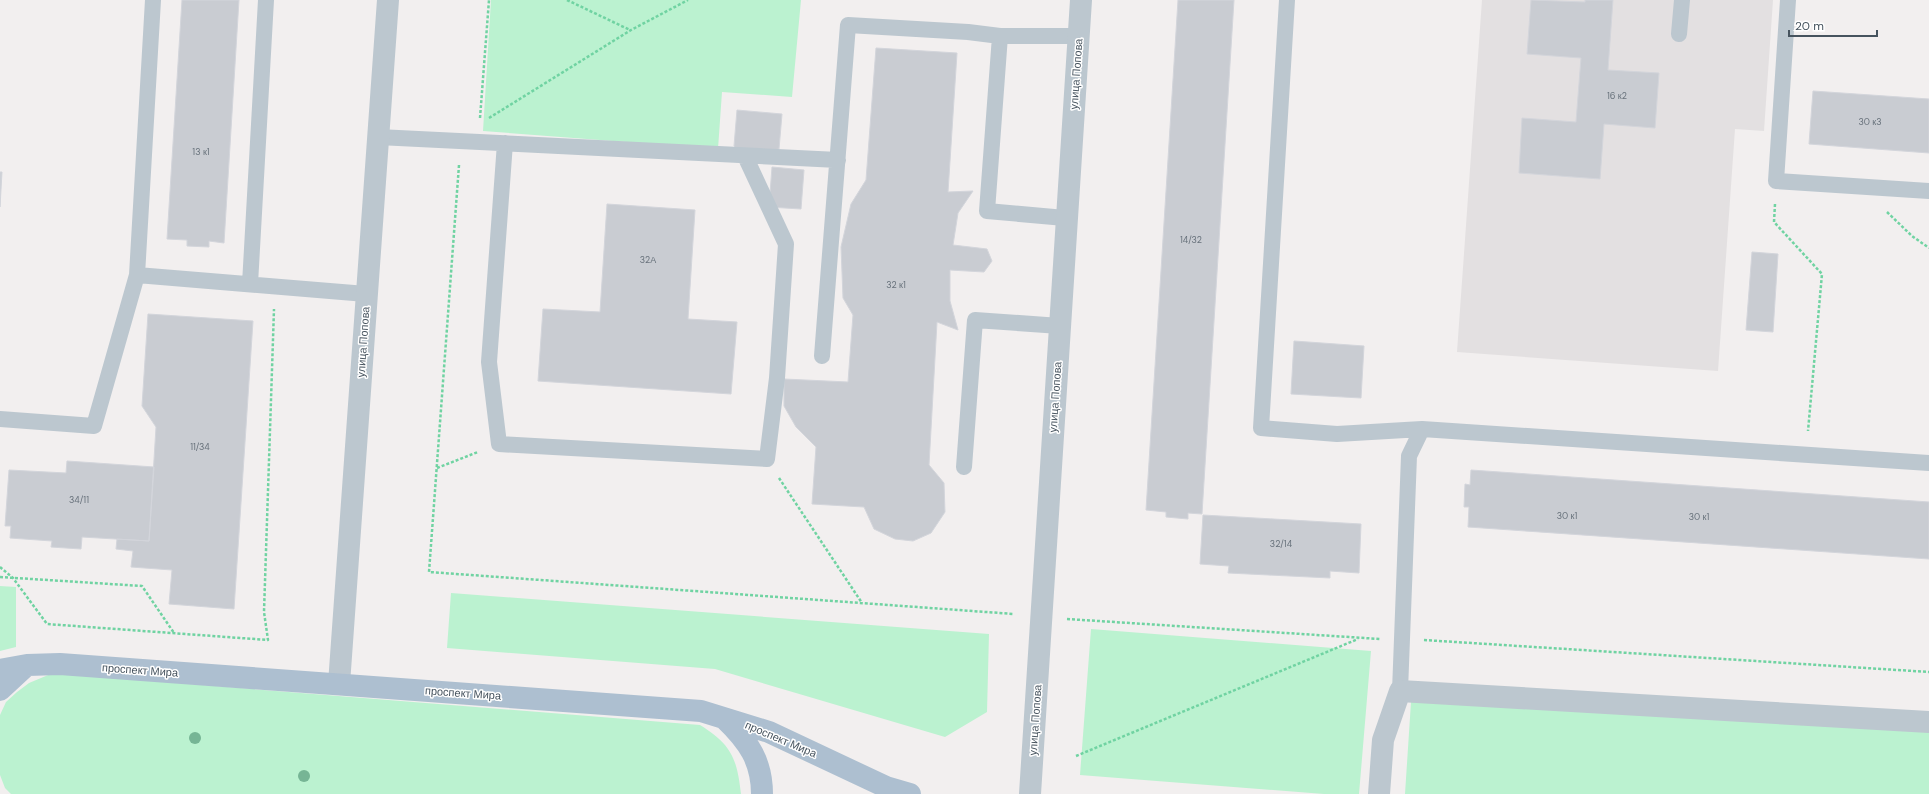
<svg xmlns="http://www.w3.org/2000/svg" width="1929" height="794" font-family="'DM Sans',sans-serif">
<rect width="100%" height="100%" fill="#f2efef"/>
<path fill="#e3e0e1" d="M1482 0H1773L1764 131 1735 129 1718 371 1457 352Z"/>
<path fill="#bbf2d0" d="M491 0H801L792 97 722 92 718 149 483 131Z
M0 586 16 587V647L0 651Z
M451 593 989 634 987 712 945 737 715 669 447 648Z
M1091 629 1371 651 1359 794H1324L1080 775Z
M53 673 700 725C731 744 737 758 741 794H11L5 788 0 775V715L6 702 17 692 29 683Z
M1411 702 1929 731V794H1405Z"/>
<path fill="#c9ccd2" stroke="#d3d5db" d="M182 0H239L224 243 209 241V247L187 246V240L167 239Z
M1178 0H1234L1202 514 1188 513V519L1166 517V512L1146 510Z
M1531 0 1585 2V0H1613L1608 70 1659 73 1655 128 1604 124 1600 179 1519 173 1522 118 1576 122 1581 58 1527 54Z
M876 48 957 53 948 192 973 191 958 213 953 245 987 249 992 261 984 272 950 270V301L958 330 937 322 929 465 944 483 945 512 931 533 913 541 895 539 874 529 864 507 812 504 816 447 796 427 784 406V379L848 382 853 315 843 298 841 247 851 204 866 180Z
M1813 91 1929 99V153L1809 144Z
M737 110 782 114 779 149 745 156 734 146Z
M772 167 804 170 801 209 769 207Z
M0 172H2L0 207Z
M607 204 695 210 688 319 737 322 731 394 538 381 543 309 600 312Z
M1752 252 1778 254 1773 332 1746 330Z
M148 314 253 321 234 609 169 604 172 570 131 567 133 551 116 549 117 539 149 541 156 427 142 406Z
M1294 341 1364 346 1361 398 1291 394Z
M67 461 154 467 149 541 82 537 81 549 51 547 52 541 10 538 11 526H5L9 470 66 473Z
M1471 470 1929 502V559L1468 527 1469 507H1464L1465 484 1470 485Z
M1203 515 1361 524 1359 573 1330 571V578L1228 573 1229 566 1200 564Z"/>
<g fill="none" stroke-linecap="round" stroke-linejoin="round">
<path stroke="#70d3a2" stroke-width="2.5" stroke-dasharray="3 2" stroke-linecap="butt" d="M567 0 630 30
M480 118 489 0
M489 118 631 30 688 0
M459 165 429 572 1014 614
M1775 204 1774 222 1822 274 1808 431
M1887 212 1912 236 1929 248
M437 468 478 452
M779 478 862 603
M0 567 13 578 47 624 268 640 264 612 274 309
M0 577 142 586 174 633
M1067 619 1380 639
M1424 640 1929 672
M1076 756 1358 639"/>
<path stroke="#bcc7cf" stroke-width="16" d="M1287 0 1261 428 1337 434 1422 429
M1788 0 1776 181 1929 191
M1679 34 1682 0
M1000 36 987 211 1065 218
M378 137 838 160
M505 143 489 362 499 444 767 459 777 378 786 244 745 156
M137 275 366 294
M250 284 266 0
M822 356 848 25 968 32 1000 36H1079
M0 419 94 426 137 275 153 0
M964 467 975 320 1060 326
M1400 691 1409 456 1422 429 1929 463"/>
<path stroke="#bcc7cf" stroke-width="22" d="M1379 794 1383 740 1400 691 1929 722"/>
<path stroke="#bcc7cf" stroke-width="22" d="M339 684 388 0
M1030 794 1081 0"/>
<path stroke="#adbfd0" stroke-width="22" d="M0 670 27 665 60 664 701 711 769 732 886 787 910 794
M0 690 27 665
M725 719C748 741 762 761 762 794"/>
</g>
<g fill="#76b595">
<circle cx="195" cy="738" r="6"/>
<circle cx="304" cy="776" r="6"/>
</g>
<g text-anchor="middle" stroke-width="3" stroke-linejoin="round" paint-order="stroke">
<g font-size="9" fill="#67717b">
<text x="1617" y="99">16 к2</text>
<text x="1870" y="125">30 к3</text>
<text x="201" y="155">13 к1</text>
<text x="1191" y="243">14/32</text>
<text x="648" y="263">32А</text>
<text x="896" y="288">32 к1</text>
<text x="200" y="450">11/34</text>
<text x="79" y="503">34/11</text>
<text x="1567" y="519">30 к1</text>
<text x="1699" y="520">30 к1</text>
<text x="1281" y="547">32/14</text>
</g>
<g font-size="11" fill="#46535e" stroke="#fff">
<text transform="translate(1076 74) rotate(-86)" y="4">улица Попова</text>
<text transform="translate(363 342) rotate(-86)" y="4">улица Попова</text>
<text transform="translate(1055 397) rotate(-86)" y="4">улица Попова</text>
<text transform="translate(140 670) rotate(4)" y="4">проспект Мира</text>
<text transform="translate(463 693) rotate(4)" y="4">проспект Мира</text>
<text transform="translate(1035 720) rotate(-86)" y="4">улица Попова</text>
<text transform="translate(781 739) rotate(23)" y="4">проспект Мира</text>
</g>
</g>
<path d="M1789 30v6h88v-6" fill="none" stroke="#46535e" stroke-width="2"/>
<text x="1795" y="30" font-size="12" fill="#46535e" stroke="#ffffff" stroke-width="3" paint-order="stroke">20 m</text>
</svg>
